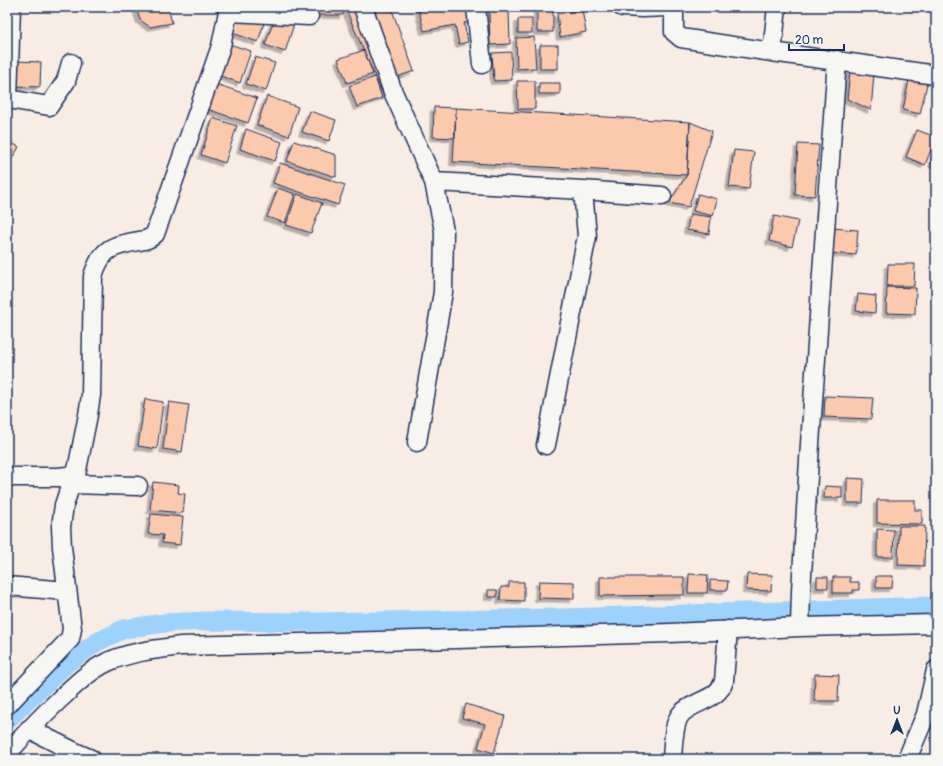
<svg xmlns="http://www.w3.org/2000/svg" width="943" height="766" font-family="Pangolin,sans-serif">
<defs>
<filter id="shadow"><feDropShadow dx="-3.5" dy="3.5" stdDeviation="0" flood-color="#0004"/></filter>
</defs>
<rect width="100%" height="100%" fill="#f7ede4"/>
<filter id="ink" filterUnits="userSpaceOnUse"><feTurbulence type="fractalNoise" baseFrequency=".025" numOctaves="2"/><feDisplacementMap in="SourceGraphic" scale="8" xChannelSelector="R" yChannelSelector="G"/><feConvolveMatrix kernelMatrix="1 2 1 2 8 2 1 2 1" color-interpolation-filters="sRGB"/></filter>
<g filter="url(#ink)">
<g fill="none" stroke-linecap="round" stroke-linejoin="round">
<path stroke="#9cd2fb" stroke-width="19" d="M7 720 67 663 97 642 124 629 164 623 208 621 316 622 562 618 936 606"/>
</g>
<path fill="#fbc9ab" stroke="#1b2f5e" filter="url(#shadow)" d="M136 7H168L172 23 150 27 140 20Z
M314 7H343V15H314Z
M347 7H360L390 95 384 97 347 12Z
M372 7H391L414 71 397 77Z
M418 7H470L473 21 464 23 468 42 459 44 455 25 424 31Z
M537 8H553V32H537Z
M509 9 510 44 490 45 489 10Z
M582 10 586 32 560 37 557 14Z
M236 14 264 23 258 42 230 32Z
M275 17 294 24 285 52 265 45Z
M518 19H532V33H518Z
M534 37 536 68 517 69 516 38Z
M229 44 251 51 240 83 218 75Z
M540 45H558V69H540Z
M364 50 373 74 347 83 338 59Z
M511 52 512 80 494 81 492 53Z
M255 57 275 63 266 91 246 84Z
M15 61 41 62 40 87 14 86Z
M850 71 874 74 871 110 847 99Z
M375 77 382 98 357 107 349 86Z
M909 80 927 84 920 114 903 110Z
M517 81H535V109H518Z
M539 83H560V94H539Z
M216 84 257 98 248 123 207 109Z
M267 96 298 107 289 136 257 125Z
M434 107 456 108 455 138 433 137Z
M456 108 690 122 687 175 453 162Z
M310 111 336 120 329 141 302 132Z
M213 118 237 126 225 163 201 155Z
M690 122 712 131 689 207 669 203 687 175Z
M246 129 282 142 275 161 240 149Z
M917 130 936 137 925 165 906 157Z
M7 140 19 147 7 167Z
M294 141 336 155V177L287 161Z
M798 144 819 145 815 196 795 195Z
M936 148V165L932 164Z
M734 150 754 152 749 189 729 187Z
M280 163 345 185 338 205 273 183Z
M278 188 295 194 285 223 267 217Z
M297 194 322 203 311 233 286 225Z
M698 194 717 199 713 216 693 211Z
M690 214 711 217 709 234 687 230Z
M774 216 798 221 792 247 769 241Z
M832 228 858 230 856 255 830 253Z
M888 264H915L914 286H887Z
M887 287 916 288 915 314 886 313Z
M858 294 876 296 875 313 856 311Z
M825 396 873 398 871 419 824 417Z
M145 399 163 402 157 449 138 446Z
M169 402 189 405 182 452 163 449Z
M847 478 864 479 863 503H847Z
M153 482 179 485 178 493 185 494 183 513 150 510Z
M825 486 842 487V498H824Z
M877 500H915V510H922V524L877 523Z
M151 514 183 517 180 545 162 543 163 535 148 534Z
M899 526H925L924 566 898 565Z
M877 529 894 530 893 557H877Z
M689 574 708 575 707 593H688Z
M747 574 772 575 771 591 746 590Z
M876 576H893L892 588H876Z
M600 577H684V595L600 596Z
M817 577H828V588H817Z
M833 577H850V582H859V590H853V593H833Z
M710 580 728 581 727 590H710Z
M539 581 574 582V599L538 598Z
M509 582H524V601L500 600 501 587H509Z
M488 590H497V597H488Z
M815 674 839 675 838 701H814Z
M466 704 505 716 494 753 478 748 485 724 462 718Z"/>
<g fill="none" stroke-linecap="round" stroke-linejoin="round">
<g stroke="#1b2f5e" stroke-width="21">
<path id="minor" d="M11 7 8 99 49 106 66 81 71 63
M363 7 393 92 434 182 444 231 443 292 417 442
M476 7 482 64
M622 7 642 8 668 7
M674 7V32L681 38 772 52
M777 7 772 52 936 75
M229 12 309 16
M434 182 583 190 587 236 546 445
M583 190 662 196
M7 477H58L76 475
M71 484 138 486
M7 586 67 591
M800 627 801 591 810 444 837 60
M7 705 70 639 72 629 62 547 61 527 64 505 71 484 76 475 88 415 91 395 93 276C102 248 111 246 139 241 146 240 150 239 155 234L221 46 229 7
M29 729 77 753 91 759
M7 754C24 735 41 717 60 699 76 684 94 666 115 659 136 651 159 649 181 646L457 639 670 633 800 627 936 624
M672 759C673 747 673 723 681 714 694 700 718 701 724 681L728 630
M907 759 926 714 936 670"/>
</g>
<use href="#minor" stroke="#f6f6f2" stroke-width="18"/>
</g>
</g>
<rect width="943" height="766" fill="none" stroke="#f6f6f2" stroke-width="24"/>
<rect x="12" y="12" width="919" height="742" fill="none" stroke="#1b2f5e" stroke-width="1.5" filter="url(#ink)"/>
<g transform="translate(897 720)" stroke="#f6f6f2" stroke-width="3" paint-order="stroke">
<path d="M0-3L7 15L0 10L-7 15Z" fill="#1b2f5e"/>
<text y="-6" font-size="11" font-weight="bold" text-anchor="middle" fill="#1b2f5e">U</text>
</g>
<path d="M789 44v6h55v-6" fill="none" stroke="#1b2f5e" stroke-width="2"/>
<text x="795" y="44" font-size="12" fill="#1b2f5e" stroke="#f6f6f2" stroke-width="3" paint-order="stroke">20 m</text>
</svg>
